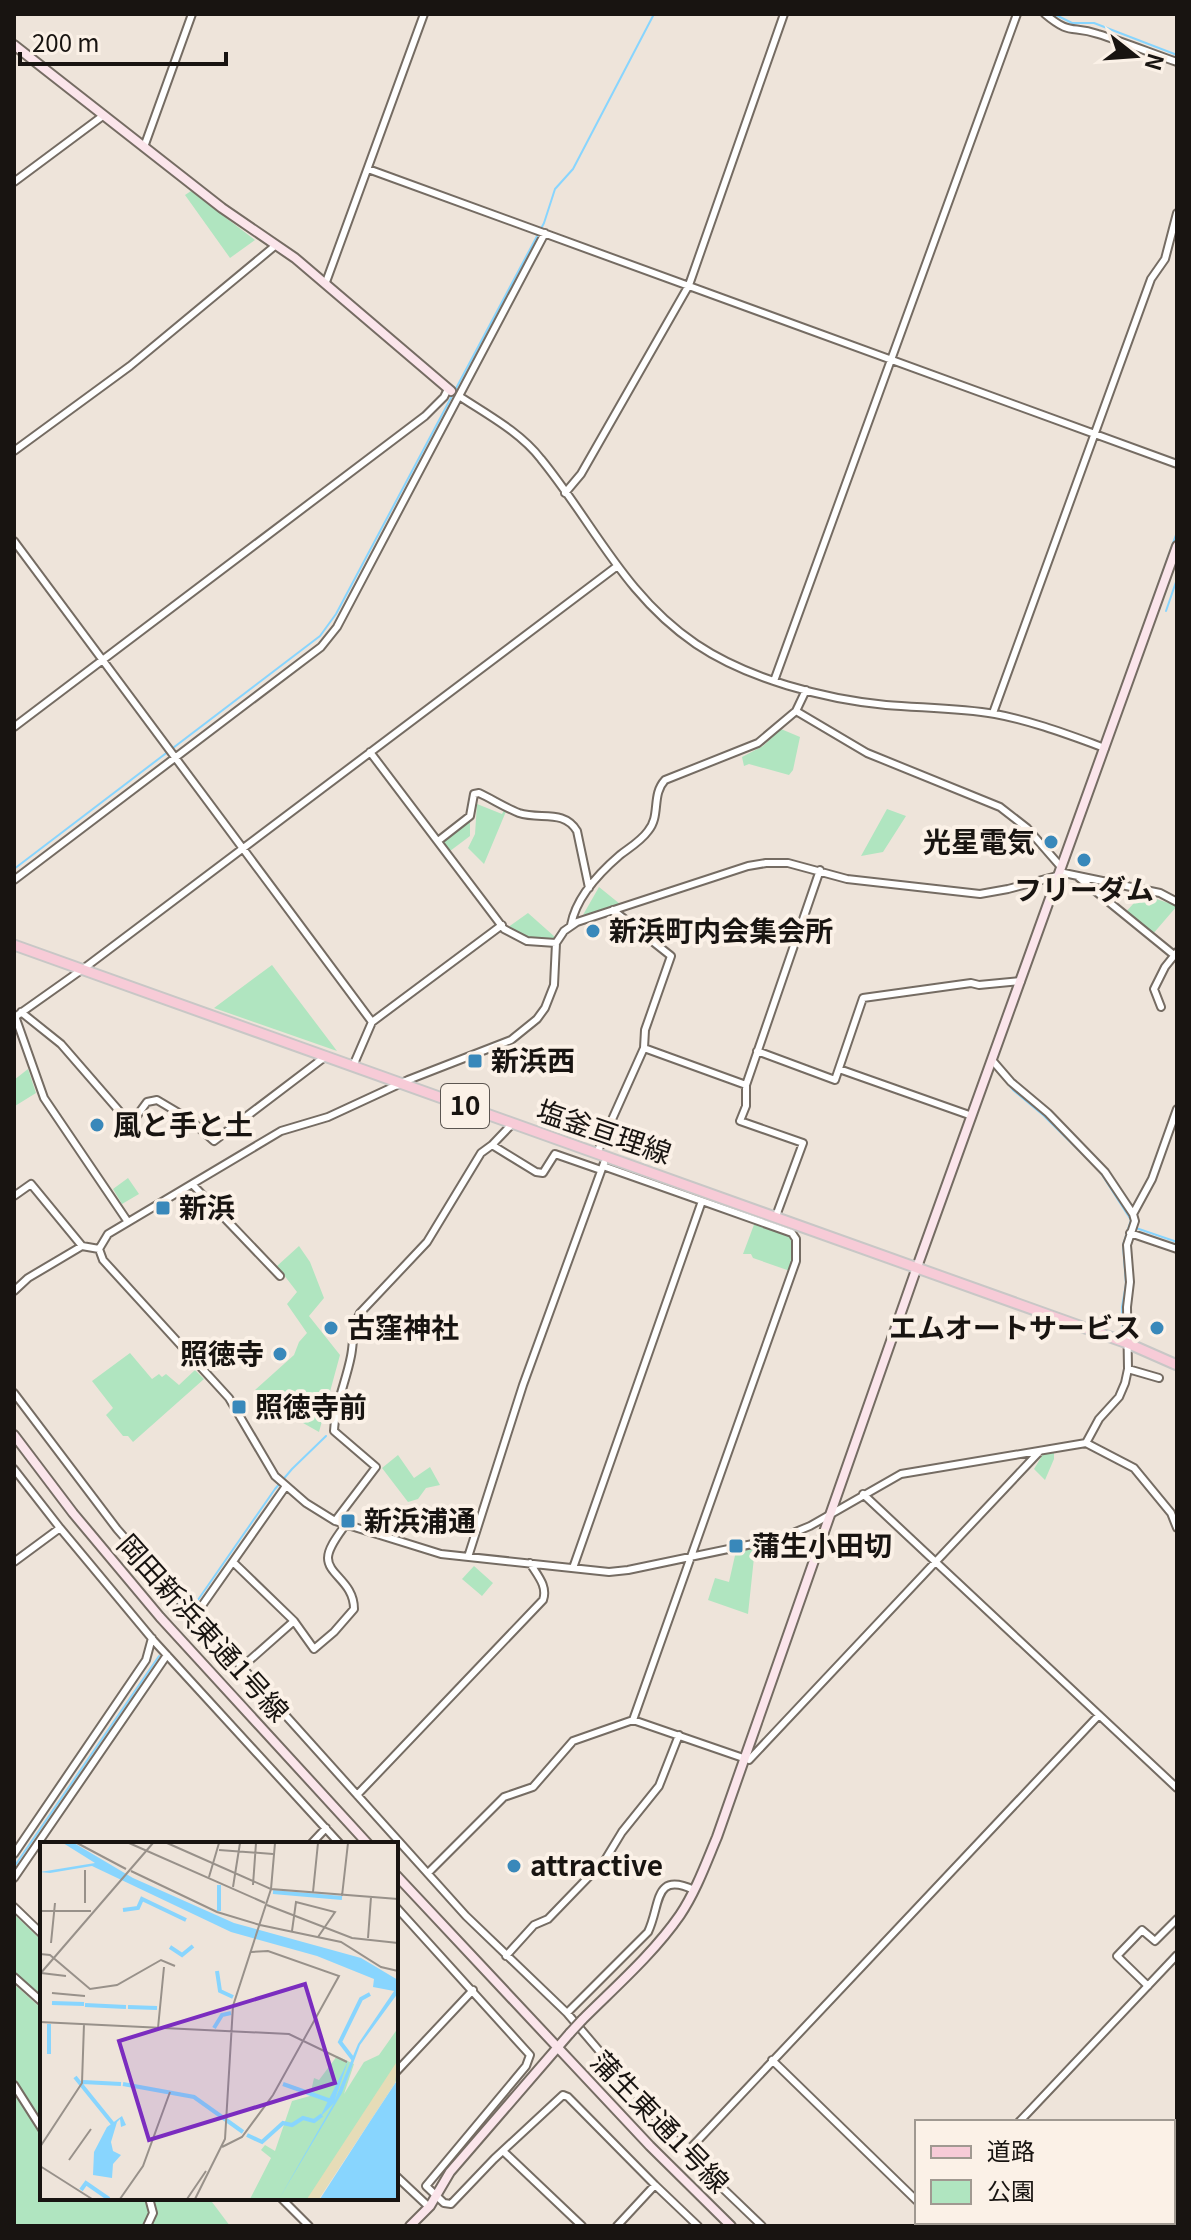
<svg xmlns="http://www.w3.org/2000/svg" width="1191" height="2240" font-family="Georgia,'Noto Sans JP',serif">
<rect width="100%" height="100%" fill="#eee4da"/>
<path fill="#b0e5c0" d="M191 191 255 240 230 258 185 195Z
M781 729 800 737 793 770 789 775 749 764 744 766 742 757 763 746Z
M477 804 502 814 505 808 507 809 484 864 468 848 475 834Z
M887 809 906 816 883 852 861 856Z
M470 820V836L450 851 443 841Z
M599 887 620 904 583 915Z
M1142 894 1177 906 1152 935 1125 913Z
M528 913 555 937 553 940 524 937 507 928Z
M272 965 337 1051 214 1008Z
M28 1069 36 1093 15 1106 14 1115V1080Z
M128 1178 139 1194 122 1204 113 1189Z
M755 1222 790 1235 793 1253 790 1271 753 1258 751 1254H743Z
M299 1246 310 1262 324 1298 309 1316 340 1355 319 1432 273 1406 255 1390 294 1355 299 1342 307 1333 287 1304 297 1292 277 1266Z
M130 1353 152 1379 159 1374 162 1377 166 1374 179 1385 195 1370 204 1379 133 1442 128 1436H123L106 1415 113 1408 92 1381Z
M1054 1451V1459L1045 1480 1034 1469 1043 1454Z
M398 1455 414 1478 430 1467 440 1485 426 1488 418 1499 408 1502 382 1468Z
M755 1548 748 1614 708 1600 715 1578 729 1582 736 1551Z
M474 1566 493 1583 482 1596 462 1579Z
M14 1914 42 1941V1998L14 1971Z
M14 1984 42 2009V2198H209L230 2226H14Z"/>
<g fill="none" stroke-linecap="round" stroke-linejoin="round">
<path stroke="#88d5fe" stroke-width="2" d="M1054 14 1072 23H1094L1177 55
M1166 611 1177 579
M1146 619 1177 532
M14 869 320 636 336 614 544 223 555 189 573 169 654 14
M1001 1075 1013 1090 1043 1115 1099 1170 1131 1220 1123 1245 1126 1284 1122 1307 1123 1332
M1136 1228 1177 1242
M184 1620 275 1489 292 1469 326 1436
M14 1867 159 1656"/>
<g stroke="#756c63" stroke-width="10">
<path id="street" d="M1045 14C1071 36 1071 25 1098 34 1124 42 1151 53 1177 62
M144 147 192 14
M368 169 1177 464
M14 182 104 115
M326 282 424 14
M459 396C488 415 520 432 541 459 594 524 624 595 696 644 748 679 824 699 886 705 922 708 959 708 995 714 1033 721 1069 735 1105 748
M14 451 130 366 276 245
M565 493 581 474 689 285 784 14
M14 541 372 1022 353 1066
M774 681 1017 14
M796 711 867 753 1000 807 1027 828 1061 867
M993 713 1151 279 1165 259 1177 213
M14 727 425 416 444 397 448 389
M370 752 504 929 527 941 556 943
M438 841 470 816 474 794 479 793C492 799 506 808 519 813 540 820 564 809 577 831L589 888
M1059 872 1160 893 1177 902
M1057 876 1008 889 980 894 847 879 788 863H766L748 866 577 922 564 931 556 943 554 985 545 1008 537 1019 511 1040 408 1080 328 1117 281 1131 108 1234 99 1249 103 1260 229 1398 275 1476 306 1503 335 1521 441 1554 609 1572 628 1570 781 1538 810 1526 901 1474 1086 1443 1134 1468 1171 1513 1177 1528
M1077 876 1174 955
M14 880 321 647 337 627 545 233
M571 925C576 897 599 873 620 855 629 848 641 841 648 831 661 816 651 795 665 780L758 743 796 711 806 690
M1161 1007 1154 989 1165 967 1177 952
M21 1012 61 1044 127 1120 136 1117 147 1102 157 1100 189 1119 214 1141 326 1056
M15 1016 44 1098 128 1222
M15 1017 87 966 616 567
M372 1022 502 925
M644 1048 746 1085
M757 1051 835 1080 863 998 971 983 979 985 1021 981
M992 1060 1011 1082 1048 1113 1105 1172 1133 1214 1135 1221 1127 1245 1130 1282 1127 1307 1128 1369 1125 1383 1119 1397 1099 1419 1086 1443
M839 1069 972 1116
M513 1123 492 1145 536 1172 543 1173 555 1154 601 1170
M597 1153 644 1048 645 1030 671 956 613 910
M193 1185 280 1276
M14 1196 31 1184 82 1246
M1133 1214 1152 1179 1177 1109
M776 1216 803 1143 740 1121 746 1106V1085L820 870
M1130 1233 1177 1249
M14 1291 28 1278 82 1246 99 1249
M1128 1369 1159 1378
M14 1393 117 1529 194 1617 242 1667 466 1916 567 2013 648 1932C661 1905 653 1871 694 1890
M14 1469 60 1528
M863 1494 1177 1788
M335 1521 376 1467 334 1431C335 1404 346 1382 351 1356 354 1341 352 1327 360 1313L427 1242 481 1153 492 1145
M468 1557 523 1385 604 1163
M14 1562 60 1528 154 1641 340 1844
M233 1562 294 1621 314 1649 334 1632 354 1609C354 1582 328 1575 328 1558 328 1547 340 1533 346 1524
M573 1568 702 1201 603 1166
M194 1617 286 1486
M242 1667 294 1621
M633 1720 749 1760 1040 1451
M357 1795 543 1600C548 1586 537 1575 530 1563
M311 1844 326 1828
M14 1854 146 1660 152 1638
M428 1873 504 1797 533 1787 573 1741 633 1720 796 1261V1239L792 1233 702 1201
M14 1878 167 1655
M14 1907 42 1934
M396 1907 530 2055 526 2066 426 2186 444 2203 451 2204 494 2159 563 2095 568 2097 655 2185 617 2226
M506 1956 534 1925 548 1919 605 1860 622 1832 659 1786 679 1735
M14 1977 42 2002
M1148 1986 1117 1956 1142 1930 1155 1941 1177 1919
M567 2013 686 2153 762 2226
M772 2060 917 2201
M396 2072 473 1990
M14 2085 42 2129
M1019 2122 1177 1955
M503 2151 582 2226
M686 2153 1099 1715
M396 2176 429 2207
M655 2185 698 2226
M281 2198 309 2226
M939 2222 943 2226
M147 2226 153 2213 149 2198
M921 2226 924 2222"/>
</g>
<g stroke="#756c63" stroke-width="12">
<path id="secondary" d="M14 45 222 208 295 258 451 391
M14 1435 73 1513 160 1617 368 1844
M396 1875 650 2146 731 2226
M582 2020C615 1987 653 1954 680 1915 696 1891 706 1863 717 1837L917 1267 1177 546
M410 2226 430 2206 450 2172 570 2033"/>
</g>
<g stroke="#c8c7c6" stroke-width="13">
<path id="primary" d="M14 945 1127 1343 1177 1365"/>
</g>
<use href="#street" stroke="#fff" stroke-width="6"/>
<use href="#secondary" stroke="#fbe5eb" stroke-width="8"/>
<use href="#primary" stroke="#f7cbd7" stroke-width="9"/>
<g stroke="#756c63" stroke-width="12" stroke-linecap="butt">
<path id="secondary-bridge" d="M570 2033 582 2020"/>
</g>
<use href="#secondary-bridge" stroke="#fbe5eb" stroke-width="8"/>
</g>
<g fill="#3988ba" stroke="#fbf1e7" stroke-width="3">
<circle cx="1051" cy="842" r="8"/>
<circle cx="1084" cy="860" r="8"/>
<circle cx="593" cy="931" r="8"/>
<rect x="467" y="1053" width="16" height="16" rx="4"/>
<circle cx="97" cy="1125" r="8"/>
<rect x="155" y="1200" width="16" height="16" rx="4"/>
<circle cx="331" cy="1328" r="8"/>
<circle cx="1157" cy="1328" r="8"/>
<circle cx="280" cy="1354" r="8"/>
<rect x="231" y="1399" width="16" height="16" rx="4"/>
<rect x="340" y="1513" width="16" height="16" rx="4"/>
<rect x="728" y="1538" width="16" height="16" rx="4"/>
<circle cx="514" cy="1866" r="8"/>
</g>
<g text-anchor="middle" stroke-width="8" stroke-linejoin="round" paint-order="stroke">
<rect fill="#fbf1e7" stroke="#5c5651" stroke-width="2" x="441" y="1084" width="48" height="44" rx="6"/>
<g font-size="26" font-weight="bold" fill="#181411">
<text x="465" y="1115">10</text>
</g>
<g font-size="28" font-weight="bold" fill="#181411" stroke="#fbf1e7" text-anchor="start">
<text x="1035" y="852" text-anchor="end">光星電気</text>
<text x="1084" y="900" text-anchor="middle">フリーダム</text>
<text x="609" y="941">新浜町内会集会所</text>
<text x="491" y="1071">新浜西</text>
<text x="113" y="1135">風と手と土</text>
<text x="179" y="1218">新浜</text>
<text x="347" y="1338">古窪神社</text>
<text x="1141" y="1338" text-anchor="end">エムオートサービス</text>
<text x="264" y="1364" text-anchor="end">照徳寺</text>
<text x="255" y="1417">照徳寺前</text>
<text x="364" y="1531">新浜浦通</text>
<text x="752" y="1556">蒲生小田切</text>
<text x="530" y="1876">attractive</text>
</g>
<g font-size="28" fill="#181411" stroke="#fbf1e7">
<text transform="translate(604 1132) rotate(19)" y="10">塩釜亘理線</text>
<text transform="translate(203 1628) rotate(48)" y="10">岡田新浜東通1号線</text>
<text transform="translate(660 2122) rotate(46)" y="10">蒲生東通1号線</text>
</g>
</g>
<g transform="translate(40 1842)">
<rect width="358" height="358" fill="#eee4da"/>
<path d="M358 186V236L278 357H210L231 316 221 308 225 303 235 309 252 259 270 254 274 236 279 238 297 214 314 222 304 252 324 220 339 213Z" fill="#b0e5c0"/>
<path d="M358 218 355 241 279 357H267Z" fill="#e6dcb7"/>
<path d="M23 1H34L93 36 194 81 321 116 358 138V151L320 203 302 251 239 357 294 261 280 275 308 219 294 260 318 202 354 149 333 145 334 137 277 114 191 90 52 24 10 31 0 30 55 21ZM358 237V357H280L329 281ZM82 274 86 283 81 285 80 277 77 280 71 300 73 309 81 313 73 322 72 336 53 333 54 310 67 285Z" fill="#88d5fe"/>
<path fill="none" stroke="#88d5fe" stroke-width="4" d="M233 50 302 56M83 68 98 66 102 57 146 78M179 69V43M130 105 142 113 153 104M177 129 180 149 193 155M12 161 44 162M45 163 86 165M88 165 117 166M9 182V212M174 186 182 173 191 171M313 217 300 200 321 157 330 152M35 235 73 282M43 240 81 242M83 242 154 255 203 290M243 242 291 259M207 293 222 300 243 281 252 283 263 276 274 279 282 273M41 348 46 341 69 357"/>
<path fill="none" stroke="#98918a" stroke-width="2" d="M37 1 86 27M89 1 225 61M127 1 231 47 193 164 185 297 155 357M235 1 231 47 358 57M179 8 233 12M45 28V61M91 29 177 70 220 83M169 35 179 1M213 43 216 1M193 45 200 1M273 50 278 1M302 54 308 1M227 63 312 96 358 101M0 69H51M220 83 301 100 341 125 358 129M252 89 256 60 295 70 278 95M328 96 331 55M11 101 15 61M0 112 10 113 50 147 77 143 121 118 135 124M1 131 26 134M0 132 113 1M12 151 45 154M0 180 249 192 307 220M118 186 124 125M0 305 42 241 44 182M182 305 202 295 233 253 299 134 228 109 211 110M29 318 51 287M0 324 52 357M80 357 103 324 130 250M147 357 166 329"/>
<path fill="#7b2cbf" fill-opacity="0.15" stroke="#7b2cbf" stroke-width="4" d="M265 142 295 241 109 298 79 199Z"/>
<rect width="358" height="358" fill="none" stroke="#181411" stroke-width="4"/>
</g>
<rect width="1191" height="2240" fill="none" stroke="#181411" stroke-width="32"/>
<rect x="915" y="2120" width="260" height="104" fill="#fbf1e7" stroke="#a09991" stroke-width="2"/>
<rect x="931" y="2146" width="40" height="12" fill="#f7cbd7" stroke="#a09991" stroke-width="2"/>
<text x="987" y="2160" font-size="24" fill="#181411">道路</text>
<rect x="931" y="2180" width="40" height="24" fill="#b0e5c0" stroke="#a09991" stroke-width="2"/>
<text x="987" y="2200" font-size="24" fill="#181411">公園</text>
<g transform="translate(1135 56) rotate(107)" stroke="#fbf1e7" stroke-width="6" paint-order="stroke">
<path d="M0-6L14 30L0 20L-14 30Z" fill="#181411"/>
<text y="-12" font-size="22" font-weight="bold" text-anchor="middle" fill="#181411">N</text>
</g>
<path d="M20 52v12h206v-12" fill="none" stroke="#181411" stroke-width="4"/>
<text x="32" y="52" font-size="24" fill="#181411" stroke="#fbf1e7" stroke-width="6" paint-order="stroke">200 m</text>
</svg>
